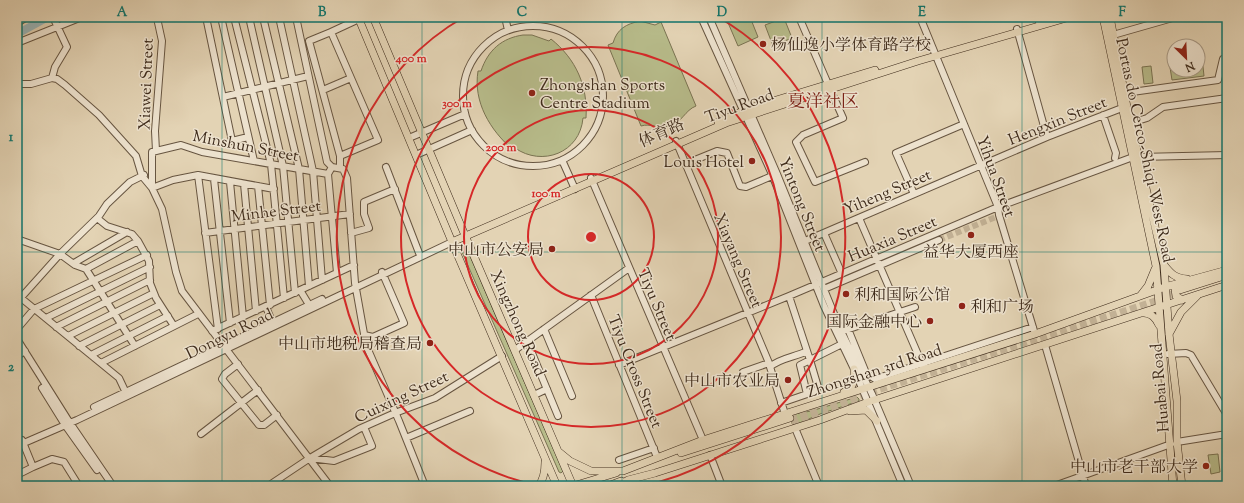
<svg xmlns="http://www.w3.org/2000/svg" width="1244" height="503" font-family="'Sorts Mill Goudy','Noto Serif SC',serif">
<rect width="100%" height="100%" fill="#e3d3b4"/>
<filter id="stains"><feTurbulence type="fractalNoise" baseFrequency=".005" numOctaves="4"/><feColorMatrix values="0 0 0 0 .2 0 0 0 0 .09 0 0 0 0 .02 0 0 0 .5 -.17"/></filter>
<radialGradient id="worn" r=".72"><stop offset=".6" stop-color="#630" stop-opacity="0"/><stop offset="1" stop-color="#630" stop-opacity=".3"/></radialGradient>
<path fill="#b7bb8a" stroke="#7a7352" d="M728 17H750L758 37 738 46 726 18Z
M784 18 792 38 773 46 765 25Z
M640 21 655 25 661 22 696 106C685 110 682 123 669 126 659 129 650 123 641 126L608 45 613 43C617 29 626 24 640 21Z
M523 35H532L549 41 551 39C576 59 588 86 586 118H583C580 153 542 167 515 148L513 150C490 130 473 102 478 71H481C488 50 502 38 523 35Z
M1202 57 1204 76 1172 80 1169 61H1174V70H1198V58Z
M1151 66 1153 83 1144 84 1142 67Z
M467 249 563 471 561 473 559 472 462 252Z
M857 397 859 399V401L820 414 793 426 789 415 811 411Z
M1218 454 1220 472 1211 474 1208 455Z"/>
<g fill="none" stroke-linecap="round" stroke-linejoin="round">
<path stroke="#9ab5b8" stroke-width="8" d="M17 34 48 17"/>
<path stroke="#c2b195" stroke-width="6" stroke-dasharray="6 3" stroke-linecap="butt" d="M939 240 996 217"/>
<path stroke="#c2b195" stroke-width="7" stroke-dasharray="7 3.5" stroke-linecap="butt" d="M790 418 1162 299 1180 290
M792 424 858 402"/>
<g stroke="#675541" stroke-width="8">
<path id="minor" d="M149 17 157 18 221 17
M206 17 232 141 248 137
M221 17 254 161
M234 17 271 164 284 298
M249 17 283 166 295 293
M263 17 299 169 309 286
M279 17 313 171 322 280
M296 17 327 162 332 167 343 169 347 178 355 283 366 345 399 421 425 486
M505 17 508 30
M701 17 771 172 824 306 854 369 903 486
M709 17 777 174 841 331 872 394 911 486
M799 17 828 84
M920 17 998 207 999 215 1035 334
M1038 17 1039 22
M17 23 27 17
M463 96a70 70 0 1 1 140 0a70 70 0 1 1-140 0Z
M1017 29 1047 137
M331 32 309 41 340 156
M1113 35 1176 17
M17 43 82 17
M52 78 55 67 67 47 53 17
M17 84H31L52 78 57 79 65 85 99 115 136 156 142 176 152 188 173 180 198 175 274 189
M830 89 843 118 803 135 796 142 815 182 865 162
M323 90 351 78
M1125 93 1218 80 1223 59
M223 97 308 76
M1103 115 1116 153 1115 158
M1131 123 1147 118 1163 107 1227 98
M409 138 465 114
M676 141 769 363 743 372
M156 151 155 131 162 41 157 18
M416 155 472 130
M1139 157 1227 155
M562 160 575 189
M685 164 717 151 727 153 740 186 746 187 772 176
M386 167 419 253
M340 168V156L378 140 331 32 359 19
M328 174 337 273
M198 175 218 329
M591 178 703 440
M214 179 230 323
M230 182 243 317
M244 184 256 311
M258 186 270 305
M914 194 896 153 964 124
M97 218 107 226 132 234 138 241 149 261 150 283 156 298 174 326
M859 218 923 366
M205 233 350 214
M351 233 369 228 364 214V202L395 189
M824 233 842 274
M17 239 60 254 75 265 86 269 135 346
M805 241 1047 137 1122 108
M74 263 127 232
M86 269 138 241
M824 289 939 240
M300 290 311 308
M591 295 657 457
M789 296 810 360 842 344
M21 298 119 378 127 395
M17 302 60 254 99 216 107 204 130 182 144 175
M266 307 274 326
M46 318 150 267
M56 327 150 280
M17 329 34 309 147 255
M544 329 572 396
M848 329 866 373 875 379 1033 327
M846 330 915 307
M212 331 354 265
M364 335 373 337 404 323 382 272
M68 336 154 293
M17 339 68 420 113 486
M527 341 558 416
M1045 345 1086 486
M79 346 160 305
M515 350 629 268
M1168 354 1186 353 1191 355 1227 415
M91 355 168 316
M17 356 25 351
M101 363 198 314
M238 364 225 374 222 379 259 425H264L277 415
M619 365 789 296 998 207 1133 157
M42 388 65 425 97 470
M534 395 547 389
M781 403 816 391 818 387 810 360 800 365 807 394
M94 407 322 299
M785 414 770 367C779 358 796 357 807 351
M795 428 819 486
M201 434 258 390
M406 438 470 411
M22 440 33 467 52 459 64 462 79 486
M1177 442 1227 434
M17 446 77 420 452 242
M710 455 722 486
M310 458 334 461 372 446 364 427
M619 460 654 448
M17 475 33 467
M268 486 310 458 359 429 395 413 435 398 502 356
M330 486 182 291 176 272 162 209 152 188V152L181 145 202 152 328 174 332 167
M1054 486 1171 444"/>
</g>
<g stroke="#3e2b1b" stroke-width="8">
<path id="major" d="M358 17 452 242 557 486
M373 17 464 233 573 486
M1103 17 1156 266 1173 486
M1110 17 1127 107 1164 265 1169 334 1177 401V442L1182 486
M718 122 750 108 875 70
M452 242 726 123 918 61 1070 17
M1164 265C1171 274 1175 278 1187 279
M1181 283 1175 289 1176 296 1182 300
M1180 290 1221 277
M1141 295 1148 286 1155 269
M1142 313C1150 312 1156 318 1159 325
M1169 334 1181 312 1197 296
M844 392C855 388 854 379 854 369
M850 411 866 410 877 421
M559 452 570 461 591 471H623L703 440 1035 334 1165 287 1227 270
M681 453 790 418
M538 486C544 480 545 470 545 462
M573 486 616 473
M608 486 621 481
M617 486 628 480 655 473 820 420 868 402 1227 285"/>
</g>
<use href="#minor" stroke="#ede2ce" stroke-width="6"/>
<use href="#major" stroke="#e3d3b4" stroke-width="7"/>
</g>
<path fill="none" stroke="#0f766e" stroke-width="1" stroke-opacity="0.55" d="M222 17V486M422 17V486M622 17V486M822 17V486M1022 17V486M17 252H1227"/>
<g fill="none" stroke="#d62828" stroke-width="2">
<circle cx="591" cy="237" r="63"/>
<circle cx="591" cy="237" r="127"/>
<circle cx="591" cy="237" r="190"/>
<path d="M540 486A254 254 0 0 1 464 17M718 17A254 254 0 0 1 642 486"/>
</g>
<g fill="#8f2418" stroke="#ede2ce" stroke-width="1.5">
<circle cx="763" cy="44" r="4"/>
<circle cx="532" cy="93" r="4"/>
<circle cx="752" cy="161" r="4"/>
<circle cx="971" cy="235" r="4"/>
<circle cx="552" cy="249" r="4"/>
<circle cx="846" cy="294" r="4"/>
<circle cx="962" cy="306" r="4"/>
<circle cx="930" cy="321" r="4"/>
<circle cx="430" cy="343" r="4"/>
<circle cx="788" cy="380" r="4"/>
<circle cx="1206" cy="466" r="4"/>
</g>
<g text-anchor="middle" stroke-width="3" stroke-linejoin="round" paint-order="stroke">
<g font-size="16" fill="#3e2b1b" stroke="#ede2ce" text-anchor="end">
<text x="771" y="50" text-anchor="start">杨仙逸小学体育路学校</text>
<text x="540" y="90" text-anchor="start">Zhongshan Sports<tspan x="540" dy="18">Centre Stadium</tspan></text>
<text x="744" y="167">Louis Hotel</text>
<text x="544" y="255">中山市公安局</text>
<text x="971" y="257" text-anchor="middle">益华大厦西座</text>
<text x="854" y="300" text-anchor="start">利和国际公馆</text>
<text x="970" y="312" text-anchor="start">利和广场</text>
<text x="922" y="327">国际金融中心</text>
<text x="422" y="349">中山市地税局稽查局</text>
<text x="780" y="386">中山市农业局</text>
<text x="1198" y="472">中山市老干部大学</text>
</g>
<g font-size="16" fill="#3e2b1b" stroke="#ede2ce">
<text transform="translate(145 84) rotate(-88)" y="6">Xiawei Street</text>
<text transform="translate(739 105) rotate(-20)" y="6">Tiyu Road</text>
<text transform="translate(1057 120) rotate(-22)" y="6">Hengxin Street</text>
<text transform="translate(661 132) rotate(-24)" y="6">体育路</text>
<text transform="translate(246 145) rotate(11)" y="6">Minshun Street</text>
<text transform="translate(1146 150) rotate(78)" y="6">Portas do Cerco-Shiqi West Road</text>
<text transform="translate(997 176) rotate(70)" y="6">Yihua Street</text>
<text transform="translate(887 191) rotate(-23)" y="6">Yiheng Street</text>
<text transform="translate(803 204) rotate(68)" y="6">Yintong Street</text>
<text transform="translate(276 210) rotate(-7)" y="6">Minhe Street</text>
<text transform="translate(892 238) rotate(-23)" y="6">Huaxia Street</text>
<text transform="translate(739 260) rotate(67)" y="6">Xiayang Street</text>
<text transform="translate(658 304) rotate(67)" y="6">Tiyu Street</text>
<text transform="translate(519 323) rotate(66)" y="6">Xingzhong Road</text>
<text transform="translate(229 333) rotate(-26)" y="6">Dongyu Road</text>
<text transform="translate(874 370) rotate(-18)" y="6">Zhongshan 3rd Road</text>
<text transform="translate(636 371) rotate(68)" y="6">Tiyu Cross Street</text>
<text transform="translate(1159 388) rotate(-95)" y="6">Huabai Road</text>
<text transform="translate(401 396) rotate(-25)" y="6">Cuixing Street</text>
</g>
<g font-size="18" fill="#7a1f14" stroke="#ede2ce">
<text x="823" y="107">夏洋社区</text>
</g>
</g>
<circle cx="591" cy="237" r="6" fill="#d62828" stroke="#ede2ce" stroke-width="2"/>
<g font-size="12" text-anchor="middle" font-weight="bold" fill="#d62828" stroke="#ede2ce" stroke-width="3" stroke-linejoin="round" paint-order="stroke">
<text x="411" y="62">400 m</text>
<text x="457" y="107">300 m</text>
<text x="501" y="151">200 m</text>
<text x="546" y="197">100 m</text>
</g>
<rect width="1244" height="503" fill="none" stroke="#e3d3b4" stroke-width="44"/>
<g transform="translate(1186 58) rotate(156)"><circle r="19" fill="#ede2ce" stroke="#a79986"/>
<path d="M0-3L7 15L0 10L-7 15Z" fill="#8f2418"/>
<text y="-6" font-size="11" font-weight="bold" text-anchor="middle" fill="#3e2b1b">N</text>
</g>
<rect x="22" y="22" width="1200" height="459" fill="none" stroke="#0f766e" stroke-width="1.5"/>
<g font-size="13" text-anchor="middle" font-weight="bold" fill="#0f766e">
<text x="122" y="16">A</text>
<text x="322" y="16">B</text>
<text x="522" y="16">C</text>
<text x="722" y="16">D</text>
<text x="922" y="16">E</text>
<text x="1122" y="16">F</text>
<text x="11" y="141">1</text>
<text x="11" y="371">2</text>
</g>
<rect width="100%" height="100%" filter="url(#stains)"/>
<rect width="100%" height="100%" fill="url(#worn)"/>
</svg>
